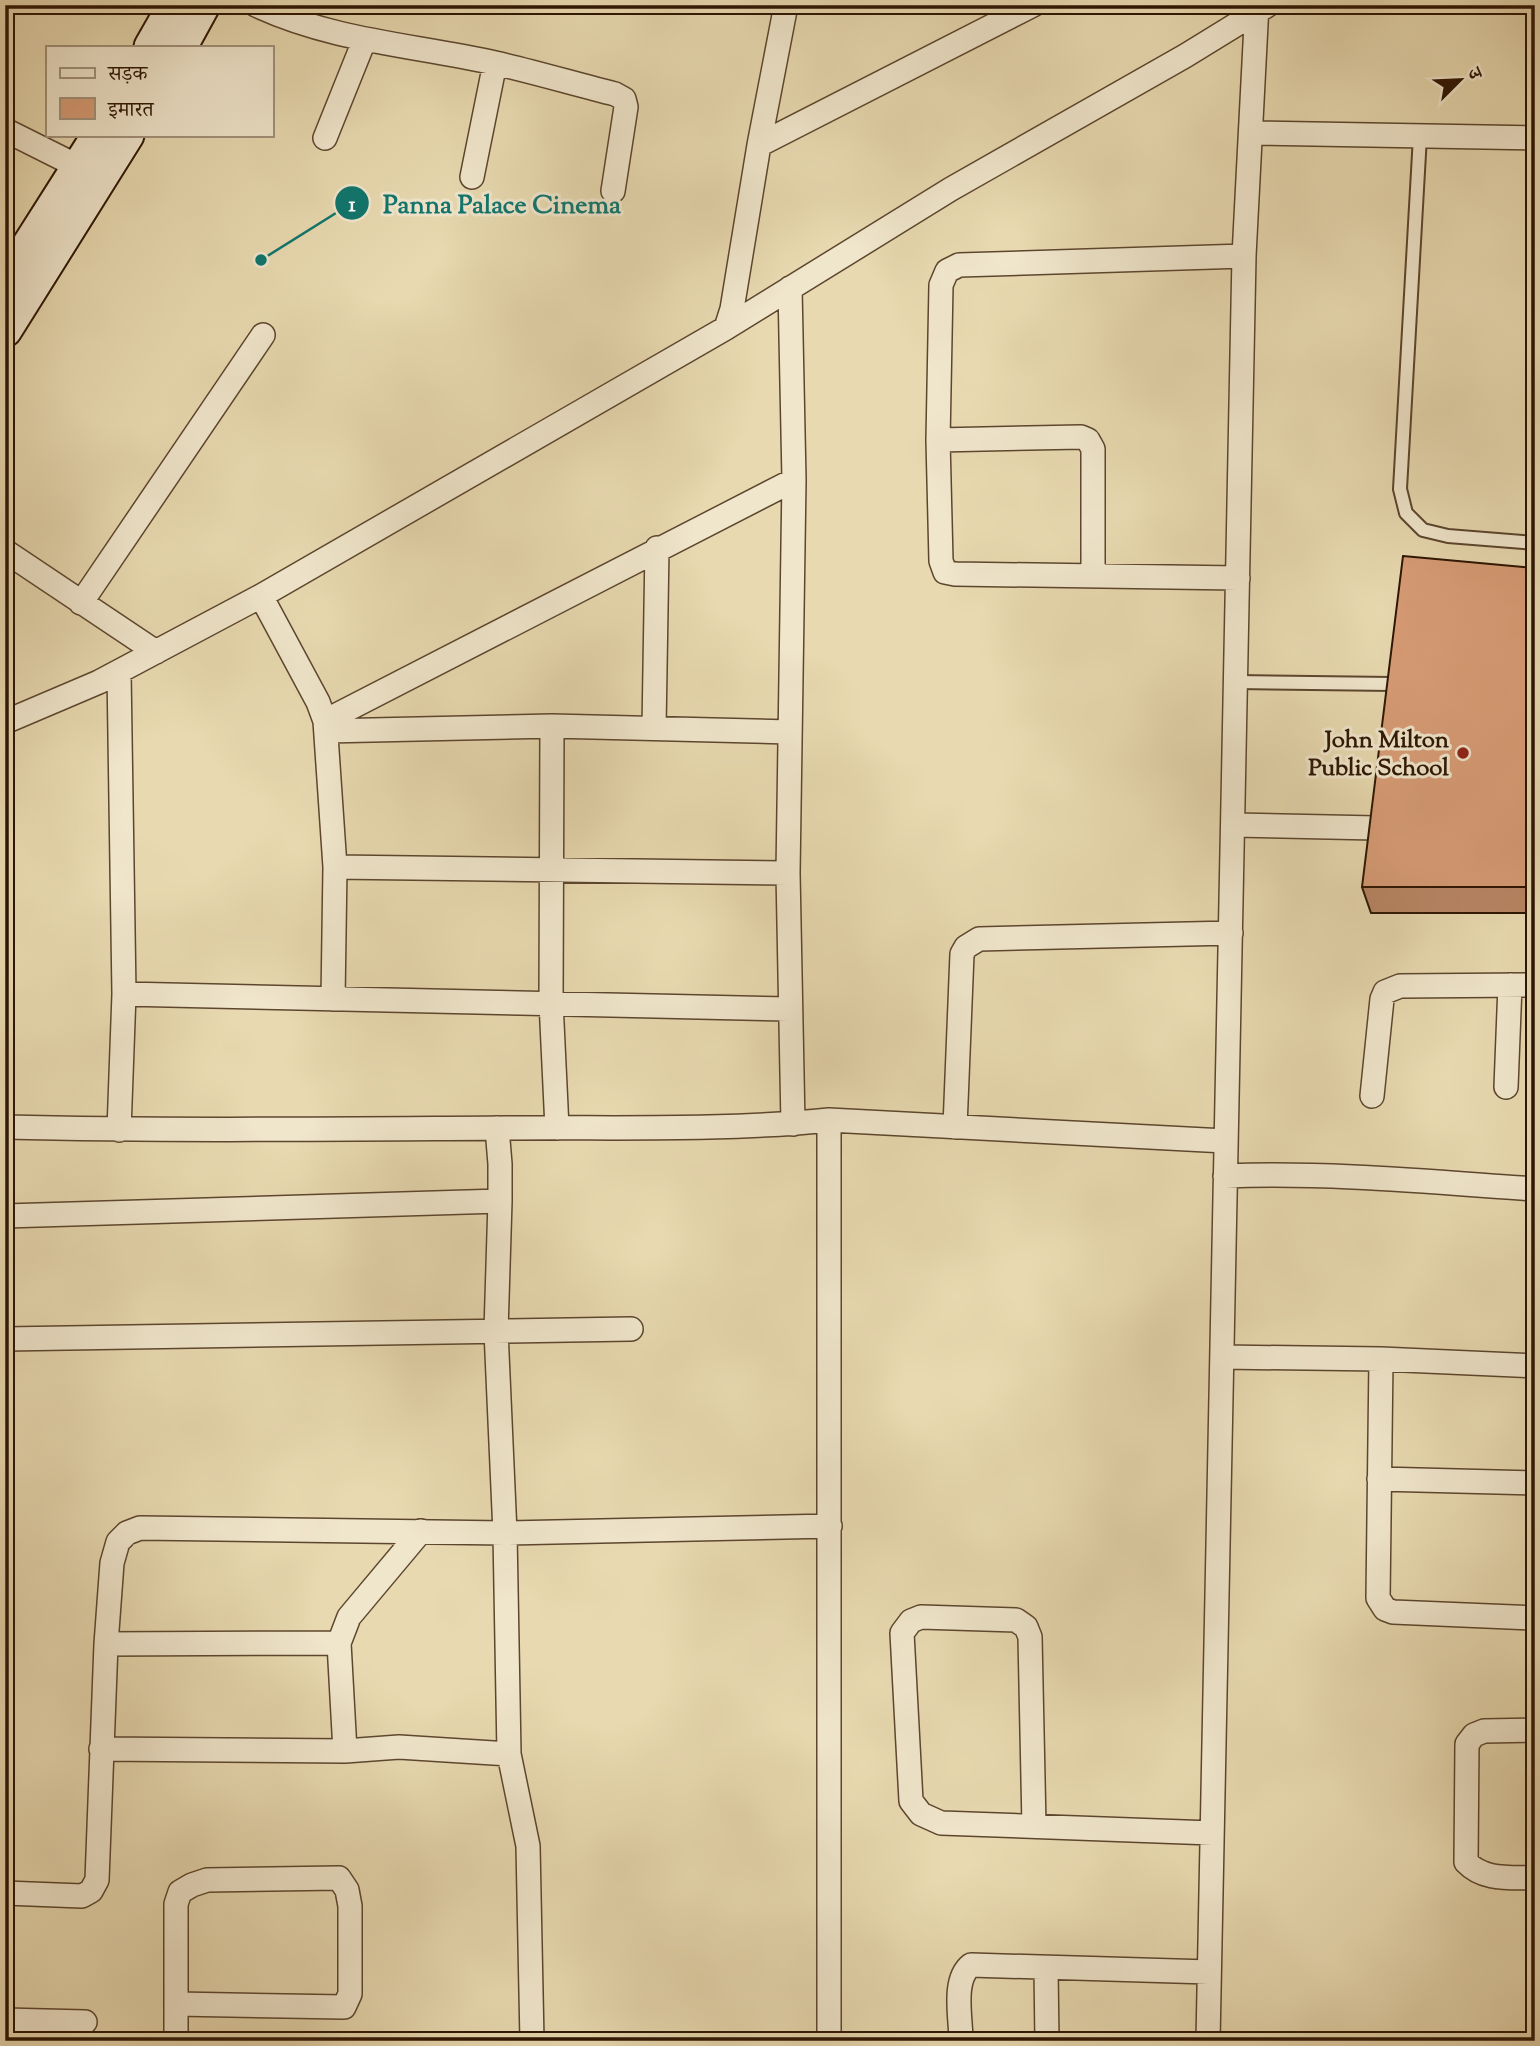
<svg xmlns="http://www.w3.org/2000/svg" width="1540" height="2046" font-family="'Sorts Mill Goudy','Noto Serif Devanagari',serif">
<rect width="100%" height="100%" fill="#e8d9b0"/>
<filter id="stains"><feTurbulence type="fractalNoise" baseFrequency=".00286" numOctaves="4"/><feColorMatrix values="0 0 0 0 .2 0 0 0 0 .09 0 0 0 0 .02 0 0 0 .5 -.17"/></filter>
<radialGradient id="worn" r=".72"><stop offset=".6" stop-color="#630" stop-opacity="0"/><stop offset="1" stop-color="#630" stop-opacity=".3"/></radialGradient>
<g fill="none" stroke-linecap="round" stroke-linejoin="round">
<g stroke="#5c462e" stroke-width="16">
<path id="lane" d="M1420 136 1400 489 1406 513 1423 530 1448 536 1535 543
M1236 682 1393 684"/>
</g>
<g stroke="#5c462e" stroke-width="26">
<path id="street" d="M256 5C333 41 414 45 495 63 535 72 575 84 615 94L624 99 626 107 613 191
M5 130 79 167
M1251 133 1535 138
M325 138 364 41
M759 145 1033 5
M472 177 495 63
M790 288 794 480 788 873 793 1124
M726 328 732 309 759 145 786 5
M938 440 1081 437 1088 440 1093 449V575
M5 551 156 652
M1238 578 955 574 945 572 941 561 938 440 941 285 947 271 959 265 1244 256
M261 596 318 702 325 721 335 867 333 999
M81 603 263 335
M119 672 124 994 119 1130
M325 721 794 480
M5 722 99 682 261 596 726 328 951 189 1185 56 1268 5
M552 726 551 1002 557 1128
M654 728 657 548
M326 731 552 726 789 732
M1234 825 1376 828
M335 867 788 873
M124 994 789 1009
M1506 1087 1510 985
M1372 1096 1382 999 1385 992 1400 986 1535 985
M5 1127C173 1131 340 1129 507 1128 614 1127 723 1131 829 1120L1225 1141
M955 1127 962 954 966 947 979 939 1231 933
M1225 1176C1328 1172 1432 1182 1535 1189
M500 1201 496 1331 505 1533 509 1754 528 1846 532 2041
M5 1216 500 1201V1164L497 1128
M5 1339 631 1329
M1222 1357 1381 1359 1535 1366
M1381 1359 1378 1598 1385 1609 1393 1612 1535 1618
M1379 1479 1535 1483
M106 1644 339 1643
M1535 1730 1484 1731 1474 1735 1467 1744 1466 1862C1484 1881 1510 1877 1535 1878
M101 1749 345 1751 399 1747 509 1754
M345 1751 339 1643 349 1617 421 1531
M1034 1826 1030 1637 1026 1627 1016 1620 921 1617 911 1621 902 1633 911 1801 921 1814 941 1823 1212 1833
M5 1893 82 1896 91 1891 97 1880 106 1644 112 1563 118 1542 127 1533 140 1528 505 1533 830 1526
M1046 1969 1047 2041
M5 2020 85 2022
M176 2041V1904L180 1892 192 1885 207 1880 339 1878 347 1890 350 1906V1994L344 2007 177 2004
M829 2041V1120
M961 2041C961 2018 952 1980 971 1965L1209 1972
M1208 2041 1244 256 1257 5"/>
</g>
<g stroke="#2d1503" stroke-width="37">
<path id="secondary" d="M151 47 175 5
M180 47 203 5
M5 283 99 135
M5 330 127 135"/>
</g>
<use href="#lane" stroke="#f0e6cc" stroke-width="12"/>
<use href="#street" stroke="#f0e6cc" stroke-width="23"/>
<use href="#secondary" stroke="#f0e6cc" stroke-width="33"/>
</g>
<path fill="#b98665" stroke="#2d1503" stroke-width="2" d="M1535 568V913H1371L1362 887Z"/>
<path fill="#d79c76" stroke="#2d1503" stroke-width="2" d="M1403 556 1535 568V887H1362Z"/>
<circle fill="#8f2418" stroke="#f0e6cc" stroke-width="2.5" cx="1463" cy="753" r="7"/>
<g text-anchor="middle" stroke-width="6" stroke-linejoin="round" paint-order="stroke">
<g font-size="24" font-weight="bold" fill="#2d1503" stroke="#f0e6cc" text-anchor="end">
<text x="1449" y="747">John Milton<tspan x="1449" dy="28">Public School</tspan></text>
</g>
</g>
<path fill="none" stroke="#0f766e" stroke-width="2.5" d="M261 260L352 203"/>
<g fill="#0f766e" stroke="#f0e6cc" stroke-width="2.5">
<circle cx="261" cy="260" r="7"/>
<circle cx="352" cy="203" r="18"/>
</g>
<g font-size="21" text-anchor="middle" font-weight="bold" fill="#fff">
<text x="352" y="211">1</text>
</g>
<g font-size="26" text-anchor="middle" font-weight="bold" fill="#0f766e" stroke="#f0e6cc" stroke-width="6" stroke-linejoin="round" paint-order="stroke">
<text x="502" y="213">Panna Palace Cinema</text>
</g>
<rect width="1540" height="2046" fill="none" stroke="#e8d9b0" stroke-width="28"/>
<rect x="7" y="7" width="1526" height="2032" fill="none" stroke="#2d1503" stroke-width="3.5"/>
<rect x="14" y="14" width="1512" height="2018" fill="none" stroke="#2d1503" stroke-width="2"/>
<rect x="46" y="46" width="228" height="91" fill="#f0e6cc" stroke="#a2927c" stroke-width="2"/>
<rect x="60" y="68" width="35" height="10" fill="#f0e6cc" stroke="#a2927c" stroke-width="2"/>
<text x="108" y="80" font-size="21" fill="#2d1503">सड़क</text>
<rect x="60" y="98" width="35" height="21" fill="#d79c76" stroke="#a2927c" stroke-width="2"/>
<text x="108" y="116" font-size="21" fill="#2d1503">इमारत</text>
<g transform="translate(1460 80) rotate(66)" stroke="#f0e6cc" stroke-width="5" paint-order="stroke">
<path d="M0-5L12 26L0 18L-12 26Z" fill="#2d1503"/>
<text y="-10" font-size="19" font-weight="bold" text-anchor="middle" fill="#2d1503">उ</text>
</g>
<rect width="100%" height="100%" filter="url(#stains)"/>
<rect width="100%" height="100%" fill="url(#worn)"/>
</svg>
